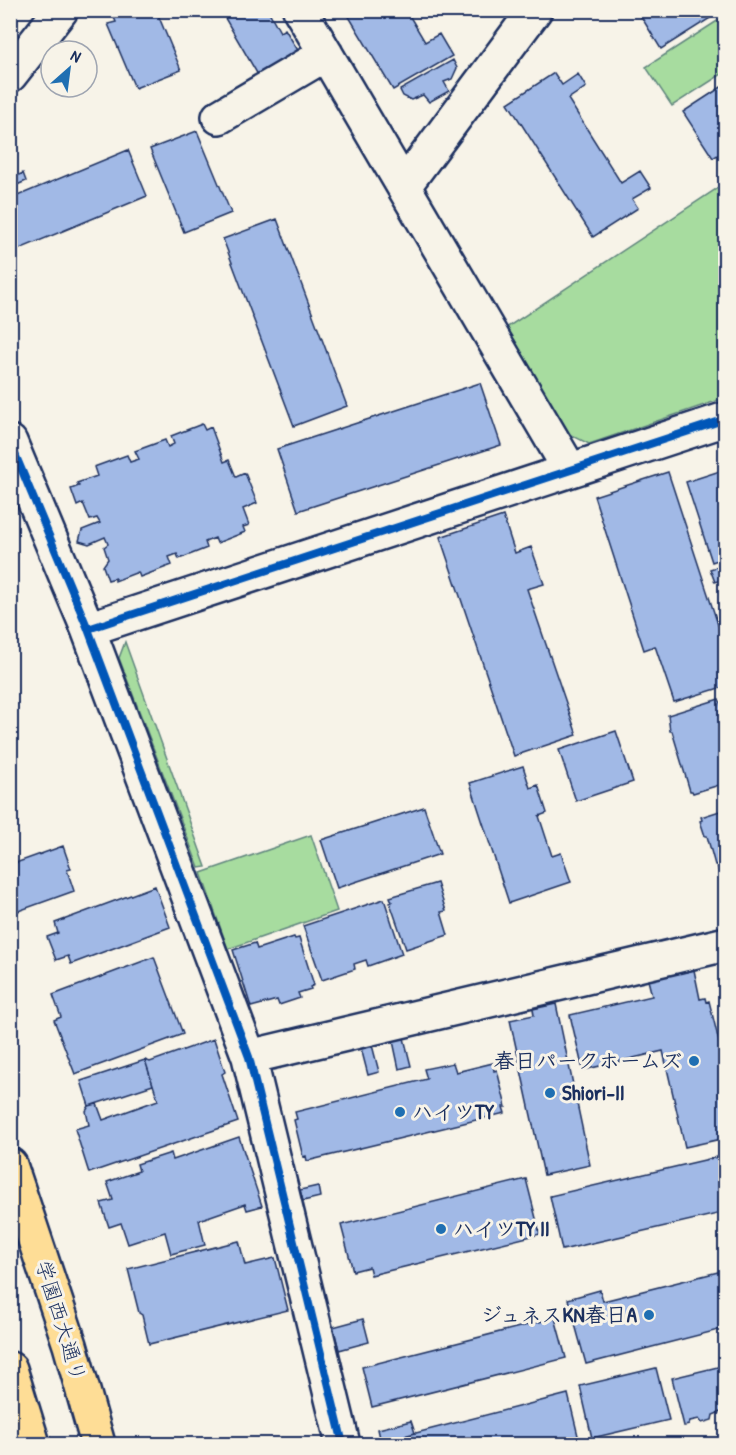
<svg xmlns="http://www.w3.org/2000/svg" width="736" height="1455" font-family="'Patrick Hand','Klee One',sans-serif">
<rect width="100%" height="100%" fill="#f7f3e8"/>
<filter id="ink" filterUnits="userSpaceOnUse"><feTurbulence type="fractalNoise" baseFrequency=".0167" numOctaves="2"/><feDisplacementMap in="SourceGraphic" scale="12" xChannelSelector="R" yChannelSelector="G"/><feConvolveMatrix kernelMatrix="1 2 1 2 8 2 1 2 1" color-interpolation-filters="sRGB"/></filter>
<g filter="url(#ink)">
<path fill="#a7dc9f" stroke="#61867e" stroke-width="1.5" d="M725 16V72L672 106 646 67Z
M719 187 725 197V398L589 444 567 433 503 330Z
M125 642 206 867 199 868 119 658Z
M311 835 337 911 228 949 201 873Z"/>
<path fill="#a1b9e6" stroke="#1b2f5e" stroke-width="1.5" d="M111 10H156L181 70 135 88 108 24 116 22Z
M227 10H268L280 32 285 29 299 52 258 75 222 13Z
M345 10H406L425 42 439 34 452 56 393 90Z
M637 10H723L661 49Z
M453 60 457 68 452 79 444 82 449 91 429 102 423 95 411 100 403 96 400 90Z
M554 73 562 85 578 74 586 87 568 99 621 183 640 171 651 188 632 199 638 208 593 237 508 103Z
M726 84V150L713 158 683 112Z
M197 131 231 213 184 232 150 149Z
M128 150 147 196 10 253V199Z
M23 173 26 181 10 188V179Z
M277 219 347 406 294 426 223 239Z
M480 383 501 445 298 511 277 449Z
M202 424 205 430 211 427 224 462 229 460 236 477 245 473 257 503 243 509 249 525 243 527 245 532 217 543 215 538 205 542 207 548 179 559 177 554 169 557 172 565 140 577 138 572 115 581V578L108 580 103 566 108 559 104 547 108 544 105 537 89 544 79 541 82 530 100 523 97 518 90 520 83 503 77 506 71 489 79 486 77 483 97 476 94 467 127 455 130 462 139 459 135 451 165 440 168 447 174 444 171 436Z
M726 469V557L712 562 686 482Z
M668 472 726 649V686L674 702 655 646 644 650 594 496Z
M503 516 515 553 531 547 544 584 527 589 577 735 514 756 440 537Z
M726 564V578L715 582 710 569Z
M719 699 726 719V783L693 793 692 791H690L672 731H670L668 715Z
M616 731 633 782 576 801 559 750Z
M523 766 530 788 538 785 547 813 539 816 552 856 561 853 571 882 509 903 470 783Z
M424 807 440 854 337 888 321 840Z
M726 809V896H725L717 865H715L707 836H705L700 821 702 820 701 817Z
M63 846 71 869 67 870 74 891 10 914V865Z
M437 883 446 911 441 912 448 935 406 949 390 903 392 902 390 897Z
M155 886 170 927 71 964 68 956 56 960 47 937 58 933 55 923Z
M384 899 402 954 368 966 366 960 354 964 355 969 322 980 303 926Z
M294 937 295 939 299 938 314 985 310 987 311 989 298 993 300 998 279 1005 277 1000 251 1007 233 950 255 943 257 949Z
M154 957 183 1034 75 1074 54 1020 61 1017 53 995Z
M694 970 700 999 705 998 706 1002 709 1001 726 1070V1138L685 1147 663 1051 583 1070 570 1015 652 996 648 980Z
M556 1004 590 1165 544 1175 510 1020 534 1015 533 1009Z
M404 1038 411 1066 399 1069 393 1041Z
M214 1039 225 1072 222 1074 238 1122 89 1173 75 1129 89 1125 86 1111 89 1106 97 1104 103 1120 158 1100 145 1060 150 1062Z
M372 1045 379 1072 368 1075 361 1048Z
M145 1060 153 1085 89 1106 81 1081Z
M453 1063 456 1072 493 1063 494 1071 497 1070 506 1107H503L505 1113 307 1161 306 1156 303 1157 294 1120 297 1119 295 1112 427 1079 424 1069Z
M239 1137 262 1206 247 1210 245 1204 199 1220 205 1245 171 1254 165 1232 128 1244 121 1223 109 1227 101 1203 113 1200 107 1182 139 1171 137 1164 171 1153 173 1160Z
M726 1155V1212L562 1250 550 1196Z
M526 1179 540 1234 371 1275 369 1267 353 1271 341 1225Z
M318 1186 320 1197 303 1201 300 1190Z
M239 1241 245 1265 275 1258 288 1310 149 1344 142 1315 139 1313 128 1269Z
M726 1270V1328L586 1364 568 1299 600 1290 603 1301Z
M555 1318 566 1358 372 1407 362 1367Z
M363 1319 369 1342 339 1350 333 1327Z
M726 1365V1414L723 1411 713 1415 712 1420 702 1423 699 1419 690 1421 689 1425 684 1426 672 1378Z
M656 1368 669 1420 592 1438 580 1386Z
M568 1394 580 1444H375L381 1442Z
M411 1421 415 1433 381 1442 378 1429Z"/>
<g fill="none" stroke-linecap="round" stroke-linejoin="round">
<g stroke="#1b2f5e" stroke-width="38">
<path id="minor" d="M300 10 570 470
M10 75 61 10
M219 117 326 54
M404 186 535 10
M10 442 88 629 249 1057 343 1444
M88 629 726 419
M249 1057 726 944"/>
</g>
<g stroke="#1b2f5e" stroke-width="38">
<path id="highway" d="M10 1165 70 1345 98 1444
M10 1369 33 1444"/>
</g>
<use href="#minor" stroke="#f7f3e8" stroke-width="33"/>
<use href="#highway" stroke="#fedd96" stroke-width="33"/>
<g stroke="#f7f3e8" stroke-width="11">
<path id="cycleway" d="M10 442 88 629 249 1057 343 1444
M88 629 726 419"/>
</g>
<use href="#cycleway" stroke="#0057b8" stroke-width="8"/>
</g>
</g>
<g fill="#1f6fb2" stroke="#f7f3e8" stroke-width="2">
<circle cx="694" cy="1061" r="6"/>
<circle cx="550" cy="1093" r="6"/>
<circle cx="400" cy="1112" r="6"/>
<circle cx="441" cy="1229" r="6"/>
<circle cx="649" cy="1315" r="6"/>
</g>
<g text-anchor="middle" stroke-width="6" stroke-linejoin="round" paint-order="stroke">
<g font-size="21" font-weight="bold" fill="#1b2f5e" stroke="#f7f3e8" text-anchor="start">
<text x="682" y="1068" text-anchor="end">春日パークホームズ</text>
<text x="562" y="1100">Shiori-II</text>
<text x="412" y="1119">ハイツTY</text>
<text x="453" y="1236">ハイツTY II</text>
<text x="637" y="1322" text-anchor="end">ジュネスKN春日A</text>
</g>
<g font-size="21" fill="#1b2f5e" stroke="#f7f3e8">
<text transform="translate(61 1321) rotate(73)" y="7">学園西大通り</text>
</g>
</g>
<rect width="736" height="1455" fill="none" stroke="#f7f3e8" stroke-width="36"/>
<rect x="18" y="18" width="700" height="1419" fill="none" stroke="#1b2f5e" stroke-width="2" filter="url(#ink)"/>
<g transform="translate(69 69) rotate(28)"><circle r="28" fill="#f7f3e8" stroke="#9fa5b1" stroke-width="1.5"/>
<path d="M0-4.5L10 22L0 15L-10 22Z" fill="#1f6fb2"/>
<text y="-9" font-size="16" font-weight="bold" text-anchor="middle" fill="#1b2f5e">N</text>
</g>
</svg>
